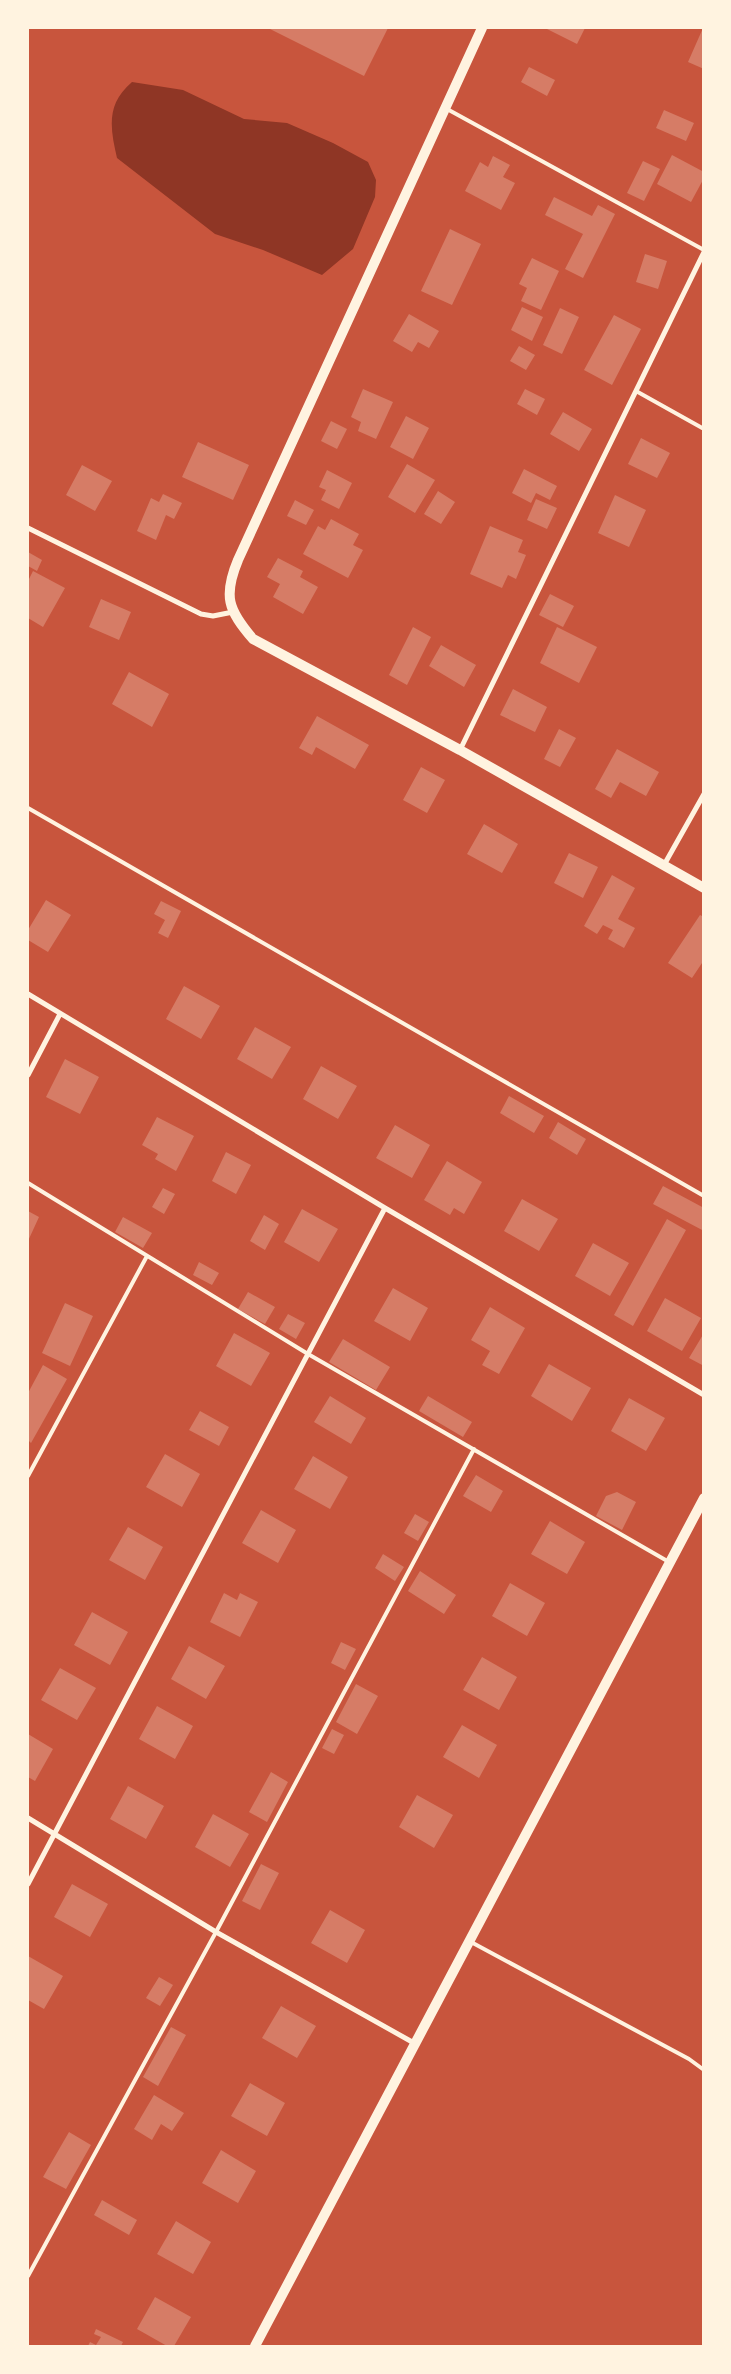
<svg xmlns="http://www.w3.org/2000/svg" width="731" height="2374" font-family="'Open Sans',sans-serif">
<rect width="100%" height="100%" fill="#c8553d"/>
<path fill="#8f3625" d="M132 82 183 90 244 119 287 123 333 143 368 162 376 180 375 197 353 249 322 275 263 250 215 234 117 158C110 128 106 104 132 82Z"/>
<path fill="#d67c66" d="M268 28H388L364 76Z
M545 28H585L577 44Z
M703 28H704V69L688 62Z
M529 67 555 80 547 96 521 82Z
M664 110 694 123 686 141 656 128Z
M672 155 704 172V178L691 202 657 184Z
M493 156 510 165 503 177 515 183 501 210 465 191 480 162 488 167Z
M643 161 660 169 644 201 627 193Z
M554 197 592 216 598 205 615 214 583 278 565 269 583 234 545 215Z
M450 229 481 244 452 305 421 291Z
M645 254 667 261 658 289 636 282Z
M532 258 559 271 541 310 521 301 527 288 519 284Z
M522 307 543 317 532 341 511 330Z
M560 308 579 317 562 354 543 345Z
M409 314 439 331 429 348 418 342 412 352 393 341Z
M614 315 641 329 612 385 584 370Z
M519 346 535 355 526 370 510 361Z
M363 389 393 402 376 439 358 431 361 422 351 417Z
M525 389 545 399 537 415 517 404Z
M563 412 592 429 579 451 550 434Z
M406 416 429 428 413 459 390 447Z
M331 421 347 429 337 449 321 441Z
M641 438 670 453 657 478 628 464Z
M198 442 249 465 233 500 182 477Z
M407 464 435 480 415 513 388 497Z
M82 465 112 481 95 511 66 495Z
M524 469 557 486 550 500 536 493 531 503 512 493Z
M327 470 352 483 339 509 321 500 326 490 319 487Z
M438 491 455 502 441 524 424 514Z
M163 494 182 503 174 519 166 515 156 540 137 531 151 498 159 502Z
M615 495 646 510 629 547 598 533Z
M536 499 557 508 547 529 527 520Z
M295 500 314 510 306 525 287 516Z
M331 519 359 534 353 545 363 550 348 578 303 554 318 526 325 530Z
M490 526 523 540 518 552 526 555 516 579 508 575 502 588 470 574Z
M28 552 42 560 37 571 28 566Z
M278 558 303 571 300 577 318 587 303 614 273 597 280 584 267 577Z
M33 571 65 588 43 627 28 618V581Z
M550 594 574 606 563 627 539 615Z
M101 599 131 612 119 640 89 627Z
M413 627 431 637 407 685 389 675Z
M557 627 597 647 579 683 540 663Z
M441 645 476 665 464 687 429 666Z
M129 672 169 694 152 727 112 704Z
M513 689 547 707 535 732 500 715Z
M317 716 369 745 355 769 316 747 312 755 299 748Z
M559 729 576 738 560 767 544 759Z
M617 749 659 772 646 796 620 782 611 798 595 789Z
M421 767 445 780 427 813 403 800Z
M484 824 518 844 502 873 467 854Z
M569 853 598 867 583 898 554 883Z
M612 875 635 888 618 919 635 928 624 948 608 939 613 930 603 925 597 934 584 926Z
M46 900 71 915 48 952 28 940V930Z
M161 901 181 911 168 938 158 933 165 920 154 914Z
M700 915 704 917V960L692 978 668 963Z
M184 986 220 1006 201 1039 166 1019Z
M255 1027 291 1047 272 1079 237 1059Z
M65 1059 99 1077 80 1114 46 1097Z
M321 1066 357 1086 338 1119 303 1099Z
M509 1096 544 1116 534 1133 500 1113Z
M157 1117 194 1136 176 1171 155 1159 158 1154 142 1145Z
M558 1122 586 1139 577 1155 549 1138Z
M395 1125 430 1145 412 1178 376 1158Z
M226 1152 251 1165 236 1194 212 1181Z
M447 1161 482 1182 464 1214 454 1208 450 1215 424 1200Z
M663 1186 704 1208V1231L653 1204Z
M163 1188 175 1194 164 1214 152 1207Z
M522 1199 558 1219 539 1251 504 1231Z
M302 1209 338 1229 319 1262 284 1242Z
M28 1211 39 1217 28 1241Z
M264 1215 279 1224 265 1250 250 1241Z
M123 1217 152 1233 143 1248 115 1232Z
M667 1219 686 1230 633 1326 614 1315Z
M593 1243 629 1263 610 1296 575 1276Z
M199 1262 219 1273 212 1285 193 1275Z
M393 1288 428 1308 410 1341 374 1321Z
M248 1292 275 1307 265 1324 238 1309Z
M665 1298 701 1318 682 1351 647 1331Z
M65 1303 93 1316 70 1366 42 1353Z
M490 1307 525 1328 499 1374 482 1365 490 1351 471 1340Z
M288 1314 305 1323 296 1339 279 1329Z
M234 1333 270 1353 251 1386 216 1366Z
M704 1333V1366L689 1358Z
M343 1339 390 1367 376 1390 329 1362Z
M549 1364 591 1388 572 1421 531 1396Z
M43 1365 67 1379 31 1443 28 1440V1393Z
M330 1396 366 1418 351 1444 314 1422Z
M428 1396 472 1422 463 1437 419 1411Z
M629 1398 665 1418 646 1451 611 1431Z
M200 1411 229 1427 219 1446 189 1430Z
M165 1454 200 1474 182 1507 146 1487Z
M313 1456 348 1477 330 1509 294 1489Z
M476 1475 503 1491 491 1512 463 1496Z
M617 1492 636 1502 622 1530 596 1516 606 1496Z
M261 1510 296 1530 278 1563 242 1543Z
M415 1514 429 1522 418 1541 404 1533Z
M550 1521 585 1542 567 1574 531 1554Z
M128 1527 163 1547 145 1580 109 1560Z
M383 1554 404 1567 395 1581 375 1568Z
M420 1571 456 1595 444 1614 408 1591Z
M510 1583 545 1603 527 1636 492 1616Z
M224 1593 237 1600 240 1593 258 1602 240 1637 210 1622Z
M92 1612 128 1632 110 1665 74 1645Z
M341 1642 356 1649 345 1670 331 1663Z
M189 1646 225 1666 206 1699 171 1679Z
M482 1657 517 1677 499 1710 463 1690Z
M60 1668 96 1688 77 1720 41 1700Z
M356 1684 378 1696 357 1734 336 1722Z
M157 1706 193 1726 175 1759 139 1739Z
M462 1725 497 1745 479 1778 443 1757Z
M332 1729 344 1735 334 1754 322 1748Z
M28 1734 53 1749 35 1781 28 1777Z
M271 1772 288 1782 267 1822 249 1812Z
M128 1786 164 1806 146 1839 110 1819Z
M417 1795 453 1815 434 1848 399 1827Z
M213 1814 249 1834 230 1867 195 1847Z
M261 1864 279 1873 260 1910 242 1901Z
M72 1884 108 1904 90 1937 54 1917Z
M330 1910 365 1930 347 1963 311 1943Z
M28 1956 63 1976 44 2009 28 2000Z
M159 1977 173 1985 160 2006 146 1998Z
M281 2006 316 2026 297 2058 262 2038Z
M171 2027 186 2035 158 2086 143 2077Z
M250 2083 285 2103 267 2136 231 2116Z
M154 2095 184 2113 172 2131 161 2124 152 2140 134 2129Z
M69 2132 91 2145 66 2189 43 2177Z
M221 2150 256 2171 238 2203 202 2183Z
M102 2200 137 2220 129 2235 94 2215Z
M176 2221 211 2242 193 2274 157 2254Z
M155 2297 191 2317 174 2346H167L137 2329Z
M96 2329 123 2342 121 2346H88L90 2342 96 2345 101 2337 94 2334Z"/>
<g fill="none" stroke-linecap="round" stroke-linejoin="round">
<path stroke="#fff3e0" stroke-width="4" d="M447 109 704 250
M636 391 704 429
M28 808 704 1196
M28 1183 308 1354 669 1562
M28 1476 147 1256
M471 1942 689 2059 704 2070
M28 2276 216 1932 474 1449"/>
<path stroke="#fff3e0" stroke-width="5" d="M28 528 201 614 213 616 233 612
M460 750 704 252
M664 865 704 794
M28 994 385 1208 704 1395
M28 1075 60 1014
M28 1818 216 1932 414 2043
M28 1884 385 1208"/>
<path stroke="#fff3e0" stroke-width="10" d="M482 28 238 560C223 596 228 610 253 639L460 750 704 888
M255 2346 704 1498"/>
</g>
<rect width="731" height="2374" fill="none" stroke="#fff3e0" stroke-width="58"/>
</svg>
